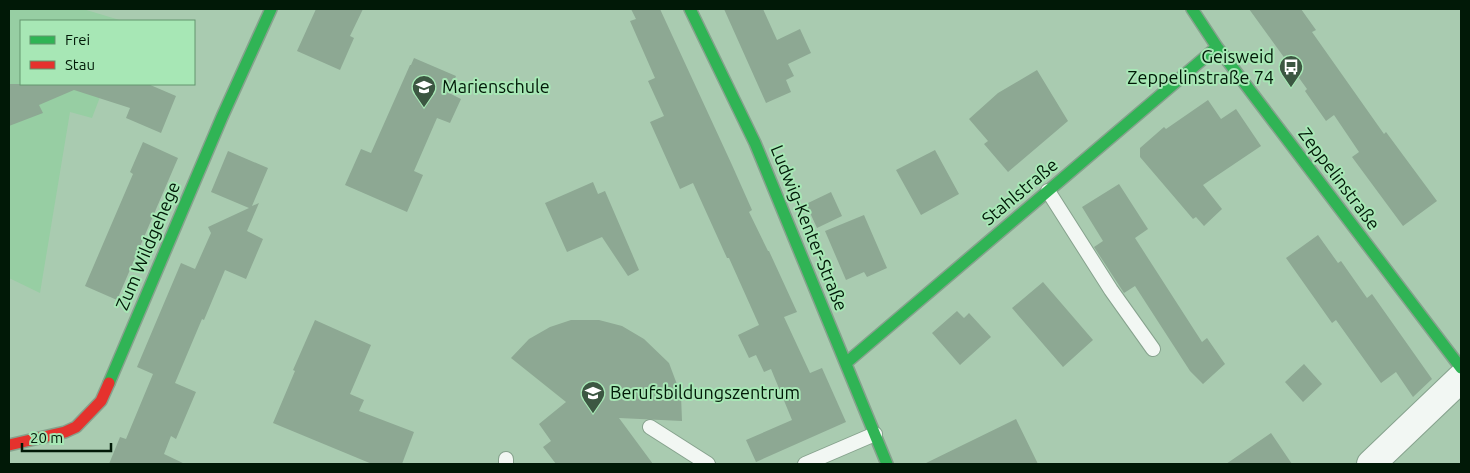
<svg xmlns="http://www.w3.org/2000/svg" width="1470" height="473" font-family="Ubuntu,sans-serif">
<rect width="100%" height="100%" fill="#a9cbb0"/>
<path fill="#97cea3" d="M9 9H83L123 21H21V84H105L92 118 70 112 40 293 9 278Z"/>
<path fill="#8da893" d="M316 9H363L350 36 354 38 340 70 297 51Z
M631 9H660L732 165 752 210 749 212 768 251H769L797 312 784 317 810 373 822 368 846 422 756 462 746 440 792 420 771 369 764 372 756 355 749 358 738 335 759 325 729 258H727L693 183 680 189 650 122 664 116 648 81 655 78 630 21 636 19Z
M724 9H763L777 40 800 29 811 53 788 64 794 76 786 80 791 92 766 103Z
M1249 9H1301L1316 30 1312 32 1384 134 1386 132 1437 201 1403 226 1352 157 1359 152 1334 115 1326 121 1305 91 1307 89Z
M414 58 456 76 449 93 461 99 450 123 437 118 414 171 423 175 407 212 345 185 361 149 371 153 410 65H411Z
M1037 70 1068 121 1008 172 984 144 988 141 969 119 998 93Z
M9 84H148L176 96 161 133 126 118 130 108 74 90 39 105 43 113 9 126Z
M1208 100 1221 119 1236 109 1261 146 1203 185 1222 209 1204 226 1196 217 1193 219 1140 157V148L1164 127 1166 129Z
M143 142 178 158 117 300 85 286 133 174 130 172Z
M935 150 959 194 921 215 896 170Z
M228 151 268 168 252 206 259 203 247 231 263 239 246 279 225 270 204 320 202 319 175 383 196 392 176 439 171 436 164 454 185 464H109L120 437 126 439 153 374 137 367 181 263 195 269 211 233 208 227 249 208 211 192Z
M593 182 598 194 605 191 639 270 628 276 602 237 567 252 545 203Z
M1119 184 1148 229 1135 238 1202 342 1207 338 1225 364 1203 384 1190 371 1135 286 1124 293 1094 247 1103 241 1082 207Z
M831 192 842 216 817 228 806 204Z
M864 215 887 268 867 277 864 272 846 280 825 231Z
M1318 235 1338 263 1341 261 1367 298 1372 294 1432 379 1413 397 1396 372 1381 383 1336 320 1332 323 1286 258Z
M1043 282 1093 340 1063 367 1012 308Z
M957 311 964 318 969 313 991 337 960 365 932 333Z
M315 320 371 345 350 394 364 400 359 411 414 432 402 464H372L273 423 295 371 293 370Z
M571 320H599L622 326 644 339 669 363 681 395 682 421 619 418 653 464H556L543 447 551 441 539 424 566 402 511 358 529 339 550 327Z
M1304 364 1322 384 1303 402 1285 382Z
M1016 419 1038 464H924Z
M1271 433 1292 464H1226Z"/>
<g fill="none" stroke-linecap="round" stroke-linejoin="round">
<g stroke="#86a28d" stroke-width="16">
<path id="lane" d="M1048 191 1111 290 1153 349
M650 427 708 464
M506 464V459
M805 464 875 434"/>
</g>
<g stroke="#86a28d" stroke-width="30">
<path id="street" d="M1371 464 1461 378"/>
</g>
<g stroke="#86a28d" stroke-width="14">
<path id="fast" d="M690 9 755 143 887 464
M1192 9 1217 47 1461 368
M846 363 1217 47
M109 383 222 117 271 9"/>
</g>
<g stroke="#86a28d" stroke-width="14">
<path id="jam" d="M9 445 65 432 76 427 101 401 109 383"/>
</g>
<use href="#lane" stroke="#f2f7f3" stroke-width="14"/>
<use href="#street" stroke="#f2f7f3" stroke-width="28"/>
<use href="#fast" stroke="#30b455" stroke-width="11"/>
<use href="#jam" stroke="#e5322d" stroke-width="11"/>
</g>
<defs>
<g id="bus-pin" transform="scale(1.25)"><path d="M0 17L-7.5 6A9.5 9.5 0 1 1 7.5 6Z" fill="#3c5742" stroke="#a7e7b5"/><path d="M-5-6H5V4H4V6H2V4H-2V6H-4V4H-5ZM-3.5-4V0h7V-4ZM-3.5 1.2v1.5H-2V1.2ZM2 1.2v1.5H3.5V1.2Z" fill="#fff"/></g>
<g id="school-pin" transform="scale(1.25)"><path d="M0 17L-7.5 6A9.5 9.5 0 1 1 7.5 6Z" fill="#3c5742" stroke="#a7e7b5"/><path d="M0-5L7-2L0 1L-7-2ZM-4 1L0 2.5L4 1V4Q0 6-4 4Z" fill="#fff"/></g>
<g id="university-pin" transform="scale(1.25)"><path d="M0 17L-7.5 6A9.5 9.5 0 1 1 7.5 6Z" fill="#3c5742" stroke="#a7e7b5"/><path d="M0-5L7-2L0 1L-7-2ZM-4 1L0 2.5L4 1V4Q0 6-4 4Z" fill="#fff"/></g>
</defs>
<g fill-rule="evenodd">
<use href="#bus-pin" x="1291" y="67"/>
<use href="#school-pin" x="424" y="87"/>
<use href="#university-pin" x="593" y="393"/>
</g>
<g text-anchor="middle" stroke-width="4" stroke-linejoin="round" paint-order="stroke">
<g font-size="18" fill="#011907" stroke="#a7e7b5" text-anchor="start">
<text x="1274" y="63" text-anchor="end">Geisweid<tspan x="1274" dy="21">Zeppelinstraße 74</tspan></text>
<text x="442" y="93">Marienschule</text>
<text x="610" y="399">Berufsbildungszentrum</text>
</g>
<g font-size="18" fill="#011907" stroke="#a7e7b5">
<text transform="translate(1339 179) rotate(53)" y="6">Zeppelinstraße</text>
<text transform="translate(1020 192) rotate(-40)" y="6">Stahlstraße</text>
<text transform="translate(809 228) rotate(68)" y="6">Ludwig-Kenter-Straße</text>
<text transform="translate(148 246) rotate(-67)" y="6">Zum Wildgehege</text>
</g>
</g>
<rect width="1470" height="473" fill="none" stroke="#011907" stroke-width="20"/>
<rect x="20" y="20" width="175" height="65" fill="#a7e7b5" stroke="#65956f"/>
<rect x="30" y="36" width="25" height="8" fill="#30b455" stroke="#65956f"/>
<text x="65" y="45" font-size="15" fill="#011907">Frei</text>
<rect x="30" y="61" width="25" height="8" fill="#e5322d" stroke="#65956f"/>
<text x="65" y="70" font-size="15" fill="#011907">Stau</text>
<path d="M22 443v8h89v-8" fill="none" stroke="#011907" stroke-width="2.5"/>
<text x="30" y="443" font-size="15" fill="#011907" stroke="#a7e7b5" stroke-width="4" paint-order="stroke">20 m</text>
</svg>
